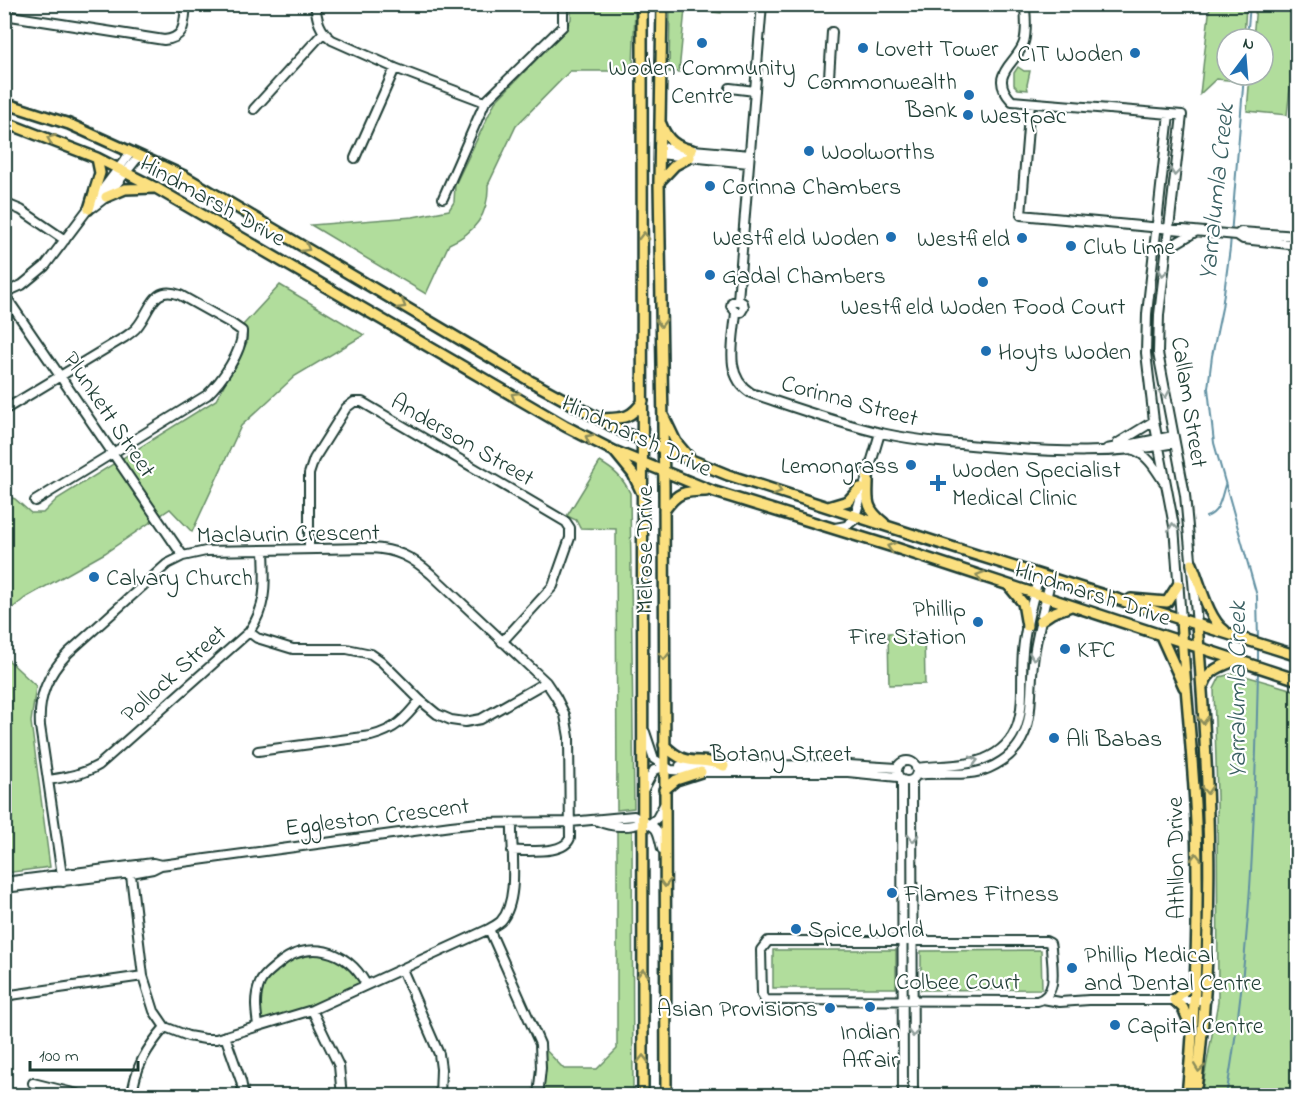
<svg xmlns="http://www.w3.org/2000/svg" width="1302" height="1100" font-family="'Indie Flower',sans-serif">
<rect width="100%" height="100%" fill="#fff"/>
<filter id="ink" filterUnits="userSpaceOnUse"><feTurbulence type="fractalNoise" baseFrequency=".0167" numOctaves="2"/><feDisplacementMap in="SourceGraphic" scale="12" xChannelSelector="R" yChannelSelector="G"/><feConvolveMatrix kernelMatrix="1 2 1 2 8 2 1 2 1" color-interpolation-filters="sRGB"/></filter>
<g filter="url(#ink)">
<path fill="#b1dd9c" stroke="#688d68" stroke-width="1.5" d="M571 5H635L633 71H570L516 126 488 185C489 214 475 233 449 244L426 294 311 225 413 217 449 210 454 202 455 185 495 102 565 30 571 19Z
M670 5H722L721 13 685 9 679 72H669Z
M1210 5H1246L1244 39H1227V75H1241L1240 81 1216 79 1200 94Z
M1256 5H1297V78L1291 80 1287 115 1247 111 1250 75H1263V39H1253Z
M1018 67 1024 71H1030L1027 85 1028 90 1018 89 1014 85V73Z
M280 285 364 335 295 376 241 426 192 532 170 509 105 553 25 598 5 614V495L15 499 31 513H43L57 499 216 400 247 342V331L243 325Z
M600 462C614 470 623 478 630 493L634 808 617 810 616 529 580 528 576 520 567 516Z
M924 632 925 684 889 685 888 633Z
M4 656 36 686 31 722 50 867 5 873Z
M1235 673 1297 691V1095H1201L1218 1002 1217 796 1214 689 1220 677Z
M617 827 632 829 633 1095H607L602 1090H538L540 1044 564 1069H597L617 1049Z
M312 949 345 959 366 984 312 1010 258 1025 257 994 274 968Z
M773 950H896V988H773Z
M1041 950 1042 989 921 990V951Z"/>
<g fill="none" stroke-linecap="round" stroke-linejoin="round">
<path stroke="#6090a2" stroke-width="2" d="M1247 39 1250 4
M1244 75 1230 248 1222 308 1212 356 1208 388 1214 443 1257 596 1258 641
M1206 517C1220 512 1221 498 1225 485
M1258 662V647
M1226 1096C1251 955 1255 813 1258 671"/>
<g stroke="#1f3d34" stroke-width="12">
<path id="minor" d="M315 4C317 20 319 30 332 40L395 68 485 102 563 26V4
M762 4 738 300 732 302 731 306 736 312C734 340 723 376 751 393 793 407 837 423 881 433 918 441 956 444 994 447 1055 452 1114 455 1175 443
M1025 8C1026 19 1027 31 1024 42 1018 63 986 74 1012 101L1182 115 1159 315 1158 353 1185 495 1197 624
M4 15 164 40C186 38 184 23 186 4
M829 77 832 32
M730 88 755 91
M1030 103 1021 215 1237 235
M254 109 323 33
M1169 114 1147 314 1146 353 1154 421 1174 526 1181 619
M659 147 750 155
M659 154 749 163
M355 158 395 68
M443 198 485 102
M4 203 21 210 65 240
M93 207 106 197 139 156
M1298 236 1241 232 1237 235 1243 239 1298 245
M1166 249 1195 232
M4 293 22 285 45 266 131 152
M4 294 183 556
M736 312H741L744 307 743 303 738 300
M4 410 125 337C129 334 134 331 137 327 151 311 152 284 180 295L232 324 242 331C243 351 221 382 207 395L35 501
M1118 443 1154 421
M1107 449 1173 436
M1134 450C1149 456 1156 470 1164 482
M835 528 846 526 854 520 880 433
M309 549V474L314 459 346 408 354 402H362L566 522 570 528V538L553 586 502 642
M249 632 257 638 293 649H347L371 654 381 661 420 700 437 714 451 720 465 722 481 719 546 682
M645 732 654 759 671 770 701 772H848L898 777
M258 751 371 736C395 730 405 719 420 700
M897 771a10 10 0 1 1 20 0a10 10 0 1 1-20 0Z
M680 766 849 765 897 768
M916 768C939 765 963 767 984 759 1033 739 1019 692 1023 651 1025 625 1033 600 1039 575
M916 775C940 771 967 778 989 768 1041 745 1027 700 1034 655 1038 629 1045 604 1051 578
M48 780C67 777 82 775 99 765L249 632C268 604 265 582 264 550
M902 780 903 1096
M912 780 913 1096
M644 789 654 770 665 767
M598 821C611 827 630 828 643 822
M651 823 657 818 664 805
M130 867 143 976 154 1011 165 1027 188 1036 205 1039H216L312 1010 489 929C492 927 498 924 501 921 520 900 511 849 512 823
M4 882 153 863 161 865 451 826 478 823 570 822 634 816C656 830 656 821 662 849
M63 882 40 726C38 696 48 674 68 653L167 564 183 556 206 551 371 548C396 549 412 557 431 574L546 682 556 697 565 715 569 737 570 838C564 855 527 850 512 851
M4 888 131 873 153 869 161 865
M489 929 540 1044 541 1068 538 1096
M768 941H1046L1050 943 1051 948C1052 966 1059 995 1037 1001L765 1000 762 995 761 950Z
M402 969 439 1054 441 1069 440 1096
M4 996 143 976
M1043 999 1060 1002 1089 1000H1206
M312 1010 339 1066 342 1096
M258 1025C256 1011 254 997 260 983 263 976 270 971 276 966 307 938 347 949 366 984
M225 1036 241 1081 244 1096
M33 1083 85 1096
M132 1096C135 1067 147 1048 165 1027"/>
</g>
<g stroke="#1f3d34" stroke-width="14">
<path id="major" d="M642 4 643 1096
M662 4 659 182 664 486 666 1096
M4 103 69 124 184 176 532 382 627 434 728 475 967 552 1298 656
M4 122 97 158 156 188 565 426 614 451 712 491 893 547 1298 680
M661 124C667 140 676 147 692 150
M660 181 675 165 690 157
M106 197 125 189 154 188
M89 209 100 173 97 158
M664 417 676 442 692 461
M600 419C622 418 630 420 643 401
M615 452 633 474 642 493
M868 473C869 497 862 506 884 523
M828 507 848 501 860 488
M664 511C677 492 684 491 706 491
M1192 564C1200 583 1208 619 1225 631
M1009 586 1023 603 1027 626
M1131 599 1167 602 1178 585
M1181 619C1185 687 1193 755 1196 823 1199 914 1196 1005 1187 1096
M1040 621 1052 613 1071 606
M1161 636 1184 687
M1204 684C1209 669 1223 666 1236 660
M664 745C689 770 696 755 724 766
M664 790 676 780 701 772
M1191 1027 1183 1008 1174 1000 1195 981
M1195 1096C1216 939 1210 781 1197 624"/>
</g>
<use href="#minor" stroke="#fff" stroke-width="8"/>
<use href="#major" stroke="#fbe080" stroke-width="9"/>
</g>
<defs><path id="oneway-chevron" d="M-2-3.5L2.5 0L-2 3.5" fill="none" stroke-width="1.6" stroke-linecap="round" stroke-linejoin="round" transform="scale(1.5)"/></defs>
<g stroke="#8d8e5a">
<use href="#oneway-chevron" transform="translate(51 139) rotate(-158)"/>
<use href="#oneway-chevron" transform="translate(644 236) rotate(-90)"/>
<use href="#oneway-chevron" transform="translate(306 248) rotate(31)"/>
<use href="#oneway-chevron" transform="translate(402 305) rotate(31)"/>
<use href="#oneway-chevron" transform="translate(661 323) rotate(89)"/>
<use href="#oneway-chevron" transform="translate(515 396) rotate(-150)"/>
<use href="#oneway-chevron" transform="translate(589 438) rotate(-152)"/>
<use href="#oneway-chevron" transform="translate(778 491) rotate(18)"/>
<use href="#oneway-chevron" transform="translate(891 547) rotate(-162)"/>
<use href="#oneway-chevron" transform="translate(980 576) rotate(-162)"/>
<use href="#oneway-chevron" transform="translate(664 656) rotate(90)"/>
<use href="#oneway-chevron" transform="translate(1203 720) rotate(88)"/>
<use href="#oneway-chevron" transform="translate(1207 790) rotate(87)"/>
<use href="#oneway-chevron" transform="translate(1196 857) rotate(-91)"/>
<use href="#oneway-chevron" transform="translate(665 883) rotate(90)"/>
<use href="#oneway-chevron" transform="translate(643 973) rotate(-90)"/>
<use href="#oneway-chevron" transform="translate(643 1059) rotate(-90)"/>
<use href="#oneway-chevron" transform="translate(1199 1068) rotate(97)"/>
</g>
<g stroke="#8f9e9a">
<use href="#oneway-chevron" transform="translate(1175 172) rotate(97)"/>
<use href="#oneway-chevron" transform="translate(1163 272) rotate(97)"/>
<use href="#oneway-chevron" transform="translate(1165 394) rotate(80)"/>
<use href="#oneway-chevron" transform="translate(1173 527) rotate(-97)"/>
<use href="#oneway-chevron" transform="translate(1034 656) rotate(97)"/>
<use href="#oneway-chevron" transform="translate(974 761) rotate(-14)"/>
<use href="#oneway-chevron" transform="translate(913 838) rotate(90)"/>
<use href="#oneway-chevron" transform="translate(913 1033) rotate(90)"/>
</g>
</g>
<g fill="#1f6fb2" stroke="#fff" stroke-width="2">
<circle cx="702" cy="43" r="6"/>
<circle cx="863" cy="48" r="6"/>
<circle cx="1135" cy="53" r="6"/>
<circle cx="969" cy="95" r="6"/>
<circle cx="968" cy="115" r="6"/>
<circle cx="809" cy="151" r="6"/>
<circle cx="710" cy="186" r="6"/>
<circle cx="891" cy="237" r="6"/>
<circle cx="1022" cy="238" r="6"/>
<circle cx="1071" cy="246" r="6"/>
<circle cx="710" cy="275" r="6"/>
<circle cx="983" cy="282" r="6"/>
<circle cx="986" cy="351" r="6"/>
<circle cx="911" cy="465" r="6"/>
<path d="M935 474h6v6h6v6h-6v6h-6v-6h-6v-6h6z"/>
<circle cx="94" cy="577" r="6"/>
<circle cx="978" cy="622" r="6"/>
<circle cx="1065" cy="649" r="6"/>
<circle cx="1054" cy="738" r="6"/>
<circle cx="892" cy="893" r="6"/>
<circle cx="796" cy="929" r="6"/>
<circle cx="1072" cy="968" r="6"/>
<circle cx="870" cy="1007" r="6"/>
<circle cx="830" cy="1008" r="6"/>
<circle cx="1115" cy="1025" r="6"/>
</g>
<g text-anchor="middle" stroke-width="4.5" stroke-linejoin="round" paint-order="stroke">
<g font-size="24" fill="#1f3d34" stroke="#fff" text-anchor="start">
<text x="875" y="56">Lovett Tower</text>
<text x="1123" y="61" text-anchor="end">CIT Woden</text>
<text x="702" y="75" text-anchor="middle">Woden Community<tspan x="702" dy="28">Centre</tspan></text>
<text x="957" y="89" text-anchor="end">Commonwealth<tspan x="957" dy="28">Bank</tspan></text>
<text x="980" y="123">Westpac</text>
<text x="821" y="159">Woolworths</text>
<text x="722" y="194">Corinna Chambers</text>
<text x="879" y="245" text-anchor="end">Westfield Woden</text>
<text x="1010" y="246" text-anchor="end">Westfield</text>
<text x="1083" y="254">Club Lime</text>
<text x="722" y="283">Gadal Chambers</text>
<text x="983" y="314" text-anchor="middle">Westfield Woden Food Court</text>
<text x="998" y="359">Hoyts Woden</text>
<text x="899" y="473" text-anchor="end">Lemongrass</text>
<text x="952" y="477">Woden Specialist<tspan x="952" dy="28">Medical Clinic</tspan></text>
<text x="106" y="585">Calvary Church</text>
<text x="966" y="616" text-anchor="end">Phillip<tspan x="966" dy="28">Fire Station</tspan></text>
<text x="1077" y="657">KFC</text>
<text x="1066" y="746">Ali Babas</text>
<text x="904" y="901">Flames Fitness</text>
<text x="808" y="937">Spice World</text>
<text x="1084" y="962">Phillip Medical<tspan x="1084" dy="28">and Dental Centre</tspan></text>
<text x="818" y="1016" text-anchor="end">Asian Provisions</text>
<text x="1127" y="1033">Capital Centre</text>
<text x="870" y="1039" text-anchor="middle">Indian<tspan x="870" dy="28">Affair</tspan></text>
</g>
<g font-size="24" fill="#1f3d34" stroke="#fff">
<text transform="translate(213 200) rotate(29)" y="8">Hindmarsh Drive</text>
<text transform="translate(850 400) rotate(15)" y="8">Corinna Street</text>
<text transform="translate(1190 402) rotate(81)" y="8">Callam Street</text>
<text transform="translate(110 414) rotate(56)" y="8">Plunkett Street</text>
<text transform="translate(637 435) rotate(25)" y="8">Hindmarsh Drive</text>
<text transform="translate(463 439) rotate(30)" y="8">Anderson Street</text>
<text transform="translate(288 533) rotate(-1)" y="8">Maclaurin Crescent</text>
<text transform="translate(644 550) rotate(-90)" y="8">Melrose Drive</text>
<text transform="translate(1093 593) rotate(18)" y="8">Hindmarsh Drive</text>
<text transform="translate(173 673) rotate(-42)" y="8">Pollock Street</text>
<text x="781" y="761">Botany Street</text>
<text transform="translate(377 816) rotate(-7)" y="8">Eggleston Crescent</text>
<text transform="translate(1175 858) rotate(-91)" y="8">Athllon Drive</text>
<text x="958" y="989">Colbee Court</text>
</g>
<g font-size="26" font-style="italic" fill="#3a6062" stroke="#fff">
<text transform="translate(1215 192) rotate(-84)" y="9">Yarralumla Creek</text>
<text transform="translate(1236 690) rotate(-90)" y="9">Yarralumla Creek</text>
</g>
</g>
<rect width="1302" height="1100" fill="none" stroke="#fff" stroke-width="24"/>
<rect x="12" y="12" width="1278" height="1076" fill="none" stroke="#1f3d34" stroke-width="2" filter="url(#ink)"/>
<g transform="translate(1245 57) rotate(16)"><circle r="28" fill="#ffffff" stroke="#a5b1ae" stroke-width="1.5"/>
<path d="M0-4.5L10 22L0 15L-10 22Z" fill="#1f6fb2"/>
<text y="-9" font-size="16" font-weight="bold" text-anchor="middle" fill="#1f3d34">N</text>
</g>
<path d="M30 1061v9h108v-9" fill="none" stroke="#1f3d34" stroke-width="3"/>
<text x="39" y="1061" font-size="18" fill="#1f3d34" stroke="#ffffff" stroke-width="4.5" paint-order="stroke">100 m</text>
</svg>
